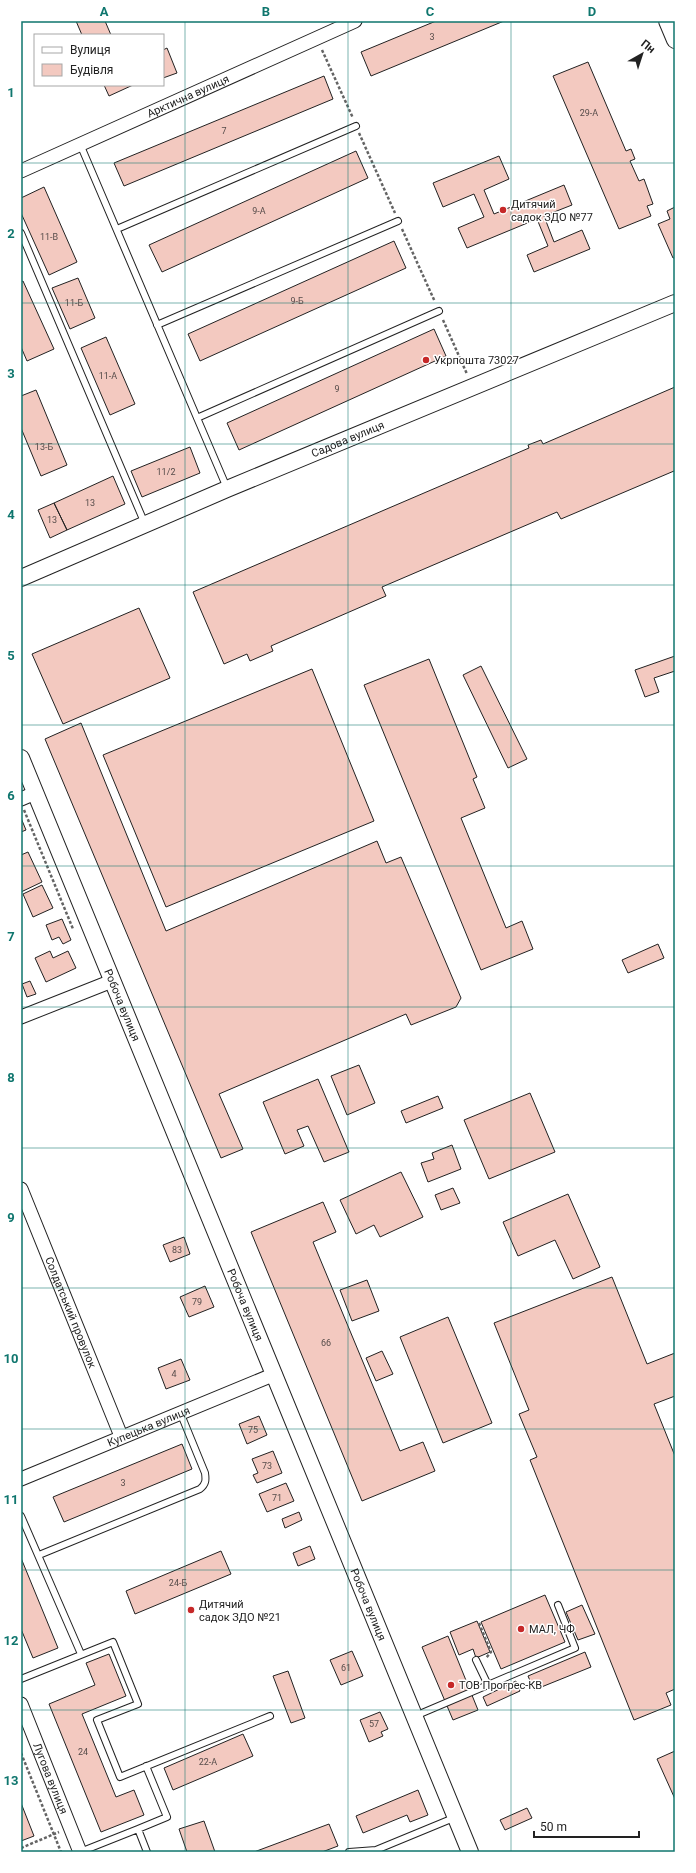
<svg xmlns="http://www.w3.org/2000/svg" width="696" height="1873" font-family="Roboto,sans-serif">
<rect width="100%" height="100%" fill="#fff"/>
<path fill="#f3c9c0" stroke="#222" d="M76 21H105L111 35H82Z
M436 21H504L371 76 361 52Z
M167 48 177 73 163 78V50Z
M588 62 626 151 631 149 635 159 630 161 639 181 644 179 653 204 647 206 651 216 619 229 553 76Z
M324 76 333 99 124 186 114 163Z
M104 85H133L109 96Z
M356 151 368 178 162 272 149 245Z
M499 156 509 179 484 190 494 214 564 185 572 205 544 216 554 242 582 230 590 249 534 272 527 255 548 246 537 219 467 248 458 228 484 217 474 194 443 207 433 183Z
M44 187 77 262 49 275 21 213V198Z
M675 207V258H673L658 224 670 219 667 211Z
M394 241 406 268 200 361 188 334Z
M78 278 95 318 70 329 52 288Z
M23 281 54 349 27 361 21 347V282Z
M434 329 446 356 239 450 227 423Z
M106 337 135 404 110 415 81 348Z
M675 387V473L674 471 561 519 557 512 382 587 386 596 271 646 273 651 250 661 247 654 224 664 193 592 529 448 528 445 541 440 543 444Z
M36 390 67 465 41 476 21 428V396Z
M190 447 200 473 142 497 131 471Z
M113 476 125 504 67 530 54 503Z
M54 503 67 530 50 538 38 510Z
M139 608 170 678 63 724 32 654Z
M675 656V671L654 678 659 692 645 697 635 670Z
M429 659 477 777 473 779 485 808 461 818 506 928 522 921 533 949 481 970 364 685Z
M481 666 527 759 508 768 463 675Z
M312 669 374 821 166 907 103 755Z
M81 723 166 931 377 841 386 863 401 857 461 998 456 1007 411 1025 406 1014 219 1094 243 1149 221 1158 45 739Z
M21 818 26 830 21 832Z
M28 852 42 882 21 892V855Z
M42 885 53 908 33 917 23 894Z
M62 919 71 940 63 944 59 937 52 940 46 925Z
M658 944 664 958 628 973 622 960Z
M50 951 53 958 68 951 76 968 46 982 35 958Z
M30 981 36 994 27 997 22 984Z
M359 1065 375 1103 347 1115 331 1076Z
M318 1079 349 1152 324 1162 308 1126 297 1130 304 1146 285 1154 263 1102Z
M530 1093 555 1152 489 1179 464 1120Z
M438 1096 443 1108 406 1123 401 1111Z
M452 1145 461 1169 428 1182 421 1163 434 1159 432 1153Z
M401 1172 423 1217 380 1237 374 1225 356 1234 340 1200Z
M453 1188 460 1203 441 1210 435 1195Z
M568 1194 600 1267 573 1279 555 1240 518 1256 503 1222Z
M323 1202 336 1232 313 1242 400 1451 423 1442 435 1471 362 1501 251 1232Z
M184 1237 190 1254 170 1262 163 1245Z
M612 1277 647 1364 675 1353V1396L654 1404 675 1456V1689L666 1693 671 1705 634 1720 530 1460 537 1457 519 1414 529 1410 494 1323Z
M367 1280 379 1311 352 1321 340 1290Z
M205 1286 214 1307 189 1317 180 1297Z
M448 1317 492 1423 443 1443 400 1337Z
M382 1351 393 1374 376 1381 366 1358Z
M181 1359 190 1380 166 1389 158 1368Z
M259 1416 267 1435 247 1444 239 1424Z
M182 1444 192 1469 64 1522 53 1497Z
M273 1451 282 1473 257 1483 253 1475 258 1473 252 1459Z
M286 1483 294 1501 267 1512 259 1494Z
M299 1512 302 1520 285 1528 282 1519Z
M310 1546 315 1559 298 1566 293 1553Z
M221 1551 231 1574 135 1614 126 1591Z
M21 1558 58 1648 33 1658 21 1629Z
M545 1595 565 1642 501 1669 481 1622Z
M582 1605 595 1634 578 1640 566 1612Z
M477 1621 490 1652 476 1658 473 1649 459 1655 450 1632Z
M448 1636 478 1710 453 1720 422 1647Z
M352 1651 363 1676 341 1685 330 1660Z
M585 1652 591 1667 534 1690 528 1676Z
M109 1654 126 1696 82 1714 116 1797 134 1790 144 1815 101 1832 49 1704 95 1685 86 1663Z
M288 1671 305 1718 291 1723 273 1676Z
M516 1681 520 1691 487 1706 483 1697Z
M380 1712 388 1729 381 1732 383 1736 369 1742 360 1720Z
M243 1734 253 1756 173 1790 164 1768Z
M675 1751V1799L657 1759Z
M418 1790 428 1815 410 1822 407 1815 363 1833 356 1816Z
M21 1803 34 1836 21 1841Z
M527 1808 532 1818 505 1830 500 1820Z
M204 1821 215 1852H187L179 1829Z
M329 1824 338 1846 322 1852H254Z"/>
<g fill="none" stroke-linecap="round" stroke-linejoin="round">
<g stroke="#222" stroke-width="8">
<path id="service" d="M80 144 227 488
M117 229 356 126
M21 233 145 524
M157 325 398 221
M197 418 439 311
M21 1516 81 1654
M39 1555 200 1489C206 1484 206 1480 205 1473L180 1412
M476 1660 488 1685
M21 1679 113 1642 138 1704 97 1720 120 1777 270 1716
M415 1716 575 1648 558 1605
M138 1829 167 1817 146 1766
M80 1852 138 1829 147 1852
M349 1852 376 1850 456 1817"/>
</g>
<g stroke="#222" stroke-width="15">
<g id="minor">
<path id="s1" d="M21 171 355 21"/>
<path d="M21 799 35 793"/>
<path d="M21 1017 112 981"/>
<path id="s2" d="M21 1189 121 1436"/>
<path id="s3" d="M21 1479 275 1374"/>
<path id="s4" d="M21 1704 80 1852"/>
</g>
</g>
<g stroke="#222" stroke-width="18">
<g id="tertiary">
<path d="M667 21 675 40"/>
<path id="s5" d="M21 578 227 489 675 303"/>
<path id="s6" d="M21 758 470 1852"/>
</g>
</g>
<path stroke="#646464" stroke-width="2.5" stroke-dasharray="3 2" stroke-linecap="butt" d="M322 50 353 118
M359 133 395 213
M402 229 435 302
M443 320 467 374
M24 810 73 929
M479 1623 491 1652 486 1658
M21 1753 61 1852
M21 1848 59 1832"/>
<use href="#service" stroke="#fff" stroke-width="6"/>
<use href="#minor" stroke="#fff" stroke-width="13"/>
<use href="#tertiary" stroke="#fff" stroke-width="16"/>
</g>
<path fill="none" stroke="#0f766e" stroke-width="1" stroke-opacity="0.55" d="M185 21V1852M348 21V1852M511 21V1852M21 163H675M21 303H675M21 444H675M21 585H675M21 725H675M21 866H675M21 1007H675M21 1148H675M21 1288H675M21 1429H675M21 1570H675M21 1710H675"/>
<g fill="#c62828" stroke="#fff" stroke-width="1.5">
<circle cx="503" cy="210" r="4"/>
<circle cx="426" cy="360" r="4"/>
<circle cx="191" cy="1610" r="4"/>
<circle cx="521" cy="1629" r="4"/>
<circle cx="451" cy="1685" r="4"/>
</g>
<g text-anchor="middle" stroke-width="3" stroke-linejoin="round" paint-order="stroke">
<g font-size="9" fill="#564c4a">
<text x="432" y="40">3</text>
<text x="589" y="116">29-А</text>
<text x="224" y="134">7</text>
<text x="259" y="214">9-А</text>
<text x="49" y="240">11-В</text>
<text x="297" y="304">9-Б</text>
<text x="74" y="306">11-Б</text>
<text x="108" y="379">11-А</text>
<text x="337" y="392">9</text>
<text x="44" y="450">13-Б</text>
<text x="166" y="475">11/2</text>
<text x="90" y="506">13</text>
<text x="52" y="523">13</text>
<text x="177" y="1253">83</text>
<text x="197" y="1305">79</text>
<text x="326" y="1346">66</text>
<text x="174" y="1377">4</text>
<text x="253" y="1433">75</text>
<text x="267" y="1469">73</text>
<text x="123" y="1486">3</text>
<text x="277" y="1501">71</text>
<text x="178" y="1586">24-Б</text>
<text x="346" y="1671">61</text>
<text x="374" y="1727">57</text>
<text x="83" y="1755">24</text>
<text x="208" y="1765">22-А</text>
</g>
<g font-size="11" fill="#222" stroke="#fff">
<text dy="4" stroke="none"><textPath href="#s1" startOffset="183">Арктична вулиця</textPath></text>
<text dy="4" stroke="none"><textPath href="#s5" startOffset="355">Садова вулиця</textPath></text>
<text dy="4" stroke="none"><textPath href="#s6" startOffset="267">Робоча вулиця</textPath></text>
<text dy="4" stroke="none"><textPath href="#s6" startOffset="591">Робоча вулиця</textPath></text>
<text dy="4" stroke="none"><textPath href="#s2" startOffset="133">Солдатський провулок</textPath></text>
<text dy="4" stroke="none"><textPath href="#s3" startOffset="138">Купецька вулиця</textPath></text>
<text dy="4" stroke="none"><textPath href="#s6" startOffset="915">Робоча вулиця</textPath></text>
<text dy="4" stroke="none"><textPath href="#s4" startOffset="80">Лугова вулиця</textPath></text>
</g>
<g font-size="11" fill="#222" stroke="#fff" text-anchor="start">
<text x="511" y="208">Дитячий<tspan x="511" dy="13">садок ЗДО №77</tspan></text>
<text x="434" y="364">Укрпошта 73027</text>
<text x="199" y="1608">Дитячий<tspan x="199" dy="13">садок ЗДО №21</tspan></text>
<text x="529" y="1633">МАЛ, ЧФ</text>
<text x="459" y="1689">ТОВ Прогрес-КВ</text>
</g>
</g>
<rect width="696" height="1873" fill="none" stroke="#ffffff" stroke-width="44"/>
<rect x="34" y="34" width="130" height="52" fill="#ffffff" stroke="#a7a7a7"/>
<rect x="42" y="47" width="20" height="6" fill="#ffffff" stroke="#a7a7a7"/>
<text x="70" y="54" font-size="12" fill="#222222">Вулиця</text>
<rect x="42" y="64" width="20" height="12" fill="#f3c9c0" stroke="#a7a7a7"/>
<text x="70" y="74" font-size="12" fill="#222222">Будівля</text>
<g transform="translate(642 54) rotate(39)" stroke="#ffffff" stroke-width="3" paint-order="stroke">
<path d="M0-3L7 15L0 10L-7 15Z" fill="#222222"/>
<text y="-6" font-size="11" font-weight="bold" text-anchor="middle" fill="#222222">Пн</text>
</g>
<path d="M534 1831v6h105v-6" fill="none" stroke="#222222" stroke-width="2"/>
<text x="540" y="1831" font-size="12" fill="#222222" stroke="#ffffff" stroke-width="3" paint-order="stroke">50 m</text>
<rect x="22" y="22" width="652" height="1829" fill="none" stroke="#0f766e" stroke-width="1.5"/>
<g font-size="13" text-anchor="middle" font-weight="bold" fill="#0f766e">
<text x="104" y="16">A</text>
<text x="266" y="16">B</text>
<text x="430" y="16">C</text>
<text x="592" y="16">D</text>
<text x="11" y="97">1</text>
<text x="11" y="238">2</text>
<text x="11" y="378">3</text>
<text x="11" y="519">4</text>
<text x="11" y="660">5</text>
<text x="11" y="800">6</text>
<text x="11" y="941">7</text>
<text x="11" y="1082">8</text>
<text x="11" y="1222">9</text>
<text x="11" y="1363">10</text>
<text x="11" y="1504">11</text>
<text x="11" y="1645">12</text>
<text x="11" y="1785">13</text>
</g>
</svg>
